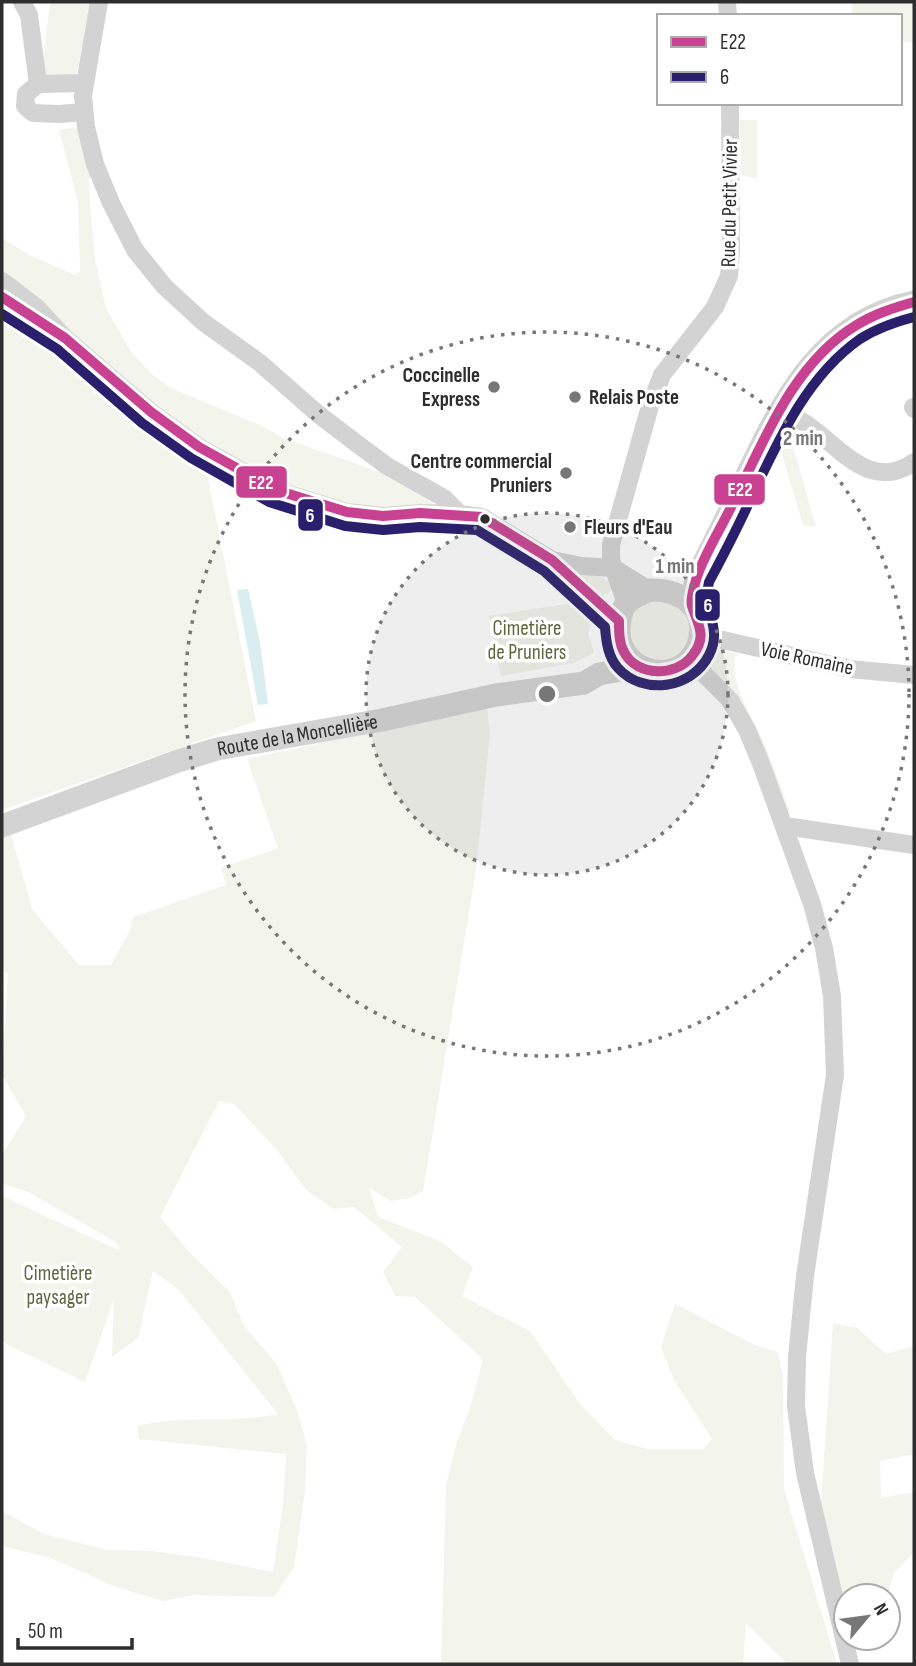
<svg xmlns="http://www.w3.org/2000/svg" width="916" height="1666" font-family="'Sofia Sans Condensed',sans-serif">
<rect width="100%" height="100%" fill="#fff"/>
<path fill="#f3f4ec" d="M50 2H93L76 76H44L42 70Z
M852 2H914V42H900V16H852Z
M740 120H757V178L742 176 741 173Z
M72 128 78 129 92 174 89 179 90 202 95 259 106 308 131 352 152 374 171 388 262 426 283 438 394 477 431 498 434 503 432 508 381 510 344 505 288 487 193 435 147 400 2 274V238L29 255 75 275 80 272 78 202 59 130Z
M2 309 206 468 256 721 2 810Z
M791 432 800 434 793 446 816 527 803 525 778 441 777 438Z
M576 574 598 575 614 584 610 592 601 597Z
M658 599C686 607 691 615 690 644L666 664 636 654C629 626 622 608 658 599Z
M579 602 593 618 588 633 594 653 573 663 501 676 489 616Z
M716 649 740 654 735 657C729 685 754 718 764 743 774 767 782 791 791 814L784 812 733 695 713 671 709 654 712 650Z
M487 707 490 734 476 870 423 1191 409 1198 391 1201 369 1188 378 1217 440 1241 473 1267 462 1296 530 1331 580 1404 615 1440 648 1449H703L712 1439 674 1380 661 1347 675 1304 755 1345 778 1352 783 1375 784 1489 837 1664H787L746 1623 743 1664H441L446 1485 457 1442 470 1408 483 1359 415 1297 395 1296 383 1272 402 1247 354 1207 334 1209 307 1191 276 1149 234 1104 219 1101 160 1217 189 1252 229 1291 244 1326 276 1363 296 1408 307 1444 305 1491 294 1567 274 1597 193 1595 163 1601 116 1587 51 1558 2 1546V1511L44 1534 107 1550 152 1551 203 1558 273 1572 283 1504 286 1454 139 1439 137 1426C184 1414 231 1424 278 1414L179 1290 153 1271 138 1338 112 1357 114 1298 85 1382 2 1342V1196L118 1250 119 1244 28 1192 2 1183V1155L26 1116 2 1075 8 974 2 969V833L10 830 32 909 79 965H111L130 930 133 917 226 885 221 868 278 848 247 759Z
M833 1323 857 1328 886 1354 914 1346V1454L880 1461 881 1498 914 1492V1552L894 1573 887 1596H846V1618L821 1504Z"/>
<path fill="#daeef0" d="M248 589 260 642 268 704 258 705 237 590Z"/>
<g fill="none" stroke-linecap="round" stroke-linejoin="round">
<path stroke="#d3d3d3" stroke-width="18" d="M22 2 29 15 38 84
M99 2 83 96 86 127 95 164 111 203 135 250 164 286 203 322 260 363 318 414 356 443 387 466 444 498 460 514
M727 2 728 16
M84 112 59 114 33 113 25 106 26 94 38 84 84 83
M2 281 36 307 65 338 151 412 199 447 276 490 347 512 383 516 420 513 460 514 482 517 552 560 582 566 614 568 649 590
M2 297 27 314
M913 407 914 409
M780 408C791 415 803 421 813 429 844 452 873 491 914 462
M626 604 611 560V545L650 406 662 375 715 307 729 276 731 250 730 103
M701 635 850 669 914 675
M694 653 705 675 730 700 747 730 760 761 812 904 824 948 832 996 835 1075 805 1276 797 1357 796 1406 805 1473 850 1664
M785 826 914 845"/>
<g stroke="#d3d3d3" stroke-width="23">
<path d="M649 590C681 589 708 607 699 642 686 688 619 677 619 630 619 622 621 610 626 604 631 597 642 594 649 590Z"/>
<path d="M692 605 696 578C713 545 730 511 746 477 783 400 821 321 914 302"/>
<path id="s1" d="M2 826 178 761 217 749 382 720 496 695 584 683 599 674 639 667"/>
</g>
<g stroke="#fff" stroke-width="16">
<path id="bus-1" d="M2 297 65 338 151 412 199 447 276 490 347 512 383 516 420 513 482 517 552 560 619 621C619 632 619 643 624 652 637 677 676 677 692 656 708 636 698 625 692 606 690 599 694 587 696 580 702 558 723 525 733 503 764 441 793 364 855 326 874 314 893 308 914 302"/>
</g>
<g stroke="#fff" stroke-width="16">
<path id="bus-2" d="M2 314 57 349 142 423 191 458 269 502 345 526 383 530 420 527 477 530 544 571 605 627C606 641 608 657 618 668 643 696 692 689 709 655 719 636 712 622 707 603 705 597 708 589 709 582 724 554 739 525 752 496 779 439 807 376 860 339 877 328 895 322 914 317"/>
</g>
<use href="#bus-1" stroke="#c94191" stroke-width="10"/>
<use href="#bus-2" stroke="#291f6c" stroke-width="10"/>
</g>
<circle cx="547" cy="694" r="181" fill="#777" fill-opacity=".12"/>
<g fill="none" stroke="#777" stroke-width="3.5" stroke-dasharray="3.5 7">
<circle cx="547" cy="694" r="181"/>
<circle cx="547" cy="694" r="362"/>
</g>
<g fill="#777" stroke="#fff" stroke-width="2.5">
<circle cx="494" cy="387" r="7"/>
<circle cx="575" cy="397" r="7"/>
<circle cx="566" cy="473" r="7"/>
<circle cx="570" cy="527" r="7"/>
</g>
<circle fill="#2e2e2e" stroke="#fff" stroke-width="2.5" cx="485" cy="519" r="6"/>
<g text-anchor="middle" stroke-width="7" stroke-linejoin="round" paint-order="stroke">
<g font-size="21" fill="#2e2e2e" stroke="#fff">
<text transform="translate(729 203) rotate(-89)" y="7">Rue du Petit Vivier</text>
<text transform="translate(807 658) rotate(12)" y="7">Voie Romaine</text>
<text dy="7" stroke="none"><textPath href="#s1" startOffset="310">Route de la Moncellière</textPath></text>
</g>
<g font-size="21" font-weight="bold" fill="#2e2e2e" stroke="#fff" text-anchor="end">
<text x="480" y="382">Coccinelle<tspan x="480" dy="24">Express</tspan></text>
<text x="589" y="404" text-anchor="start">Relais Poste</text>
<text x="552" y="468">Centre commercial<tspan x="552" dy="24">Pruniers</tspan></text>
<text x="584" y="534" text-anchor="start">Fleurs d'Eau</text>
</g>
<g font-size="21" fill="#5e673e" stroke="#fff">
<text x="527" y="635">Cimetière<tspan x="527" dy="24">de Pruniers</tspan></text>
<text x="58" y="1280">Cimetière<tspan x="58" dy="24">paysager</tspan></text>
</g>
</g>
<circle cx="547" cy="694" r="10" fill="#777" stroke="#fff" stroke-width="3.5"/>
<g font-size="21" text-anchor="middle" font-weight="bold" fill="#777" stroke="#fff" stroke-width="7" stroke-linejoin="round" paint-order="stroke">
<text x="803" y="445">2 min</text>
<text x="675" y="573">1 min</text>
</g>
<g stroke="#fff" stroke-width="2.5">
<rect x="235" y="465" width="53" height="34" rx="7" fill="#c94191"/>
<rect x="713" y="473" width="53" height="33" rx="7" fill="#c94191"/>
<rect x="297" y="498" width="27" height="34" rx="7" fill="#291f6c"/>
<rect x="694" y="588" width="27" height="34" rx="7" fill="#291f6c"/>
</g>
<g font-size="19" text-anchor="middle" font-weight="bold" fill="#fff">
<text x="261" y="489">E22</text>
<text x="740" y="496">E22</text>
<text x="310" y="522">6</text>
<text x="708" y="612">6</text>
</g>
<rect width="916" height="1666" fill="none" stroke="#2e2e2e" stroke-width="7"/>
<rect x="657" y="14" width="245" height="91" fill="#ffffff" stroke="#ababab" stroke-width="2"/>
<rect x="671" y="37" width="35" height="10" fill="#c94191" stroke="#ababab" stroke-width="2"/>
<text x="720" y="49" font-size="21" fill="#2e2e2e">E22</text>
<rect x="671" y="72" width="35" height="10" fill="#291f6c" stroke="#ababab" stroke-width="2"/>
<text x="720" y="84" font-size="21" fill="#2e2e2e">6</text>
<g transform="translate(867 1617) rotate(61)"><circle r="33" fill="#ffffff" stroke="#ababab" stroke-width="2"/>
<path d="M0-5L12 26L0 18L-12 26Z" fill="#777777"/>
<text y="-10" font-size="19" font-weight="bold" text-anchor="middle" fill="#2e2e2e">N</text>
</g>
<path d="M18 1638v10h114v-10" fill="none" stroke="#2e2e2e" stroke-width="3.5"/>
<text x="28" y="1638" font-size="21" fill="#2e2e2e" stroke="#ffffff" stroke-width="5" paint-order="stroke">50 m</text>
</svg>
